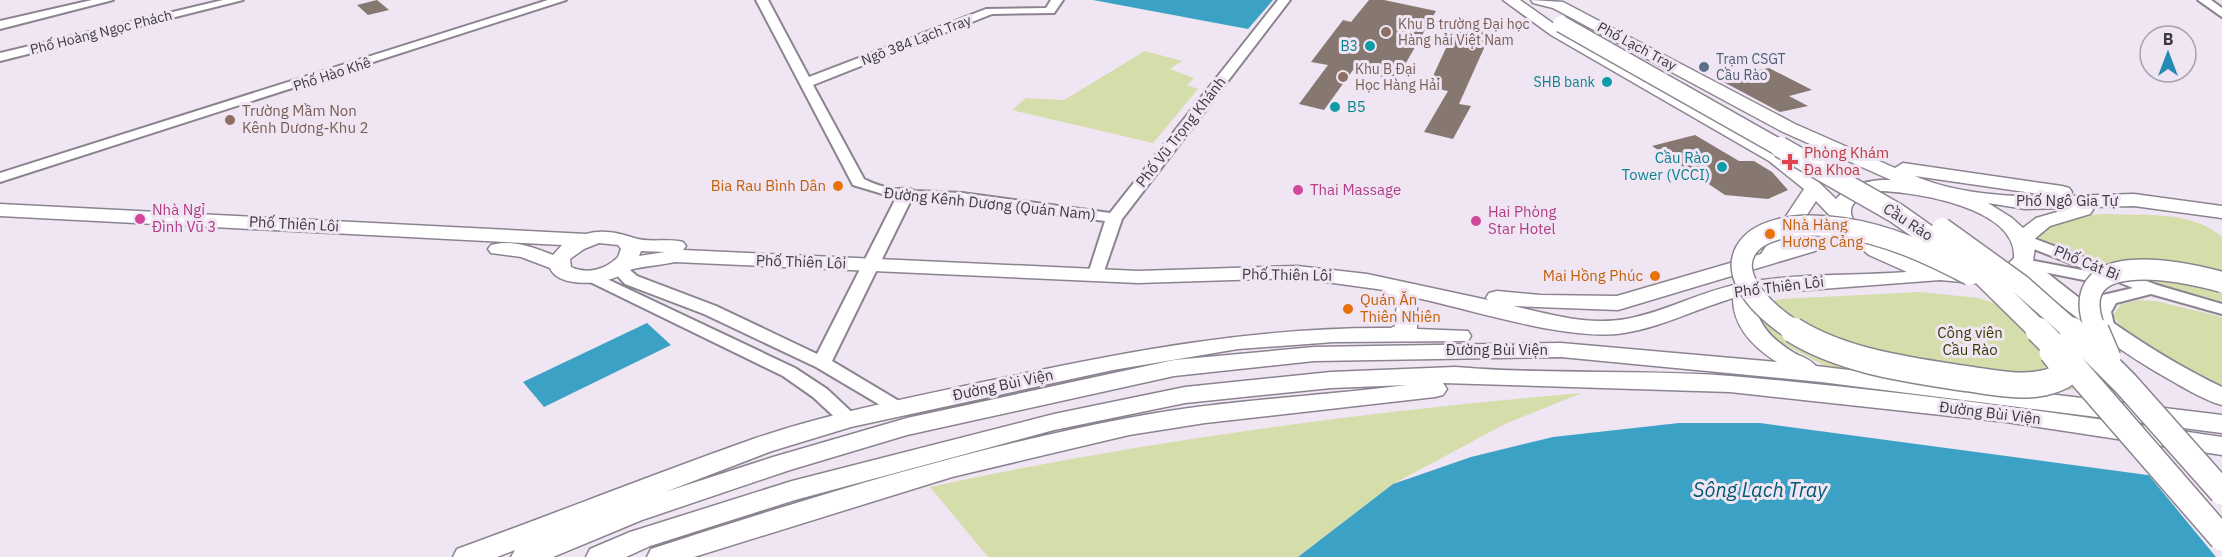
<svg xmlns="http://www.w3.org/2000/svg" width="2222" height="557" font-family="'IBM Plex Sans',sans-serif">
<rect width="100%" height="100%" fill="#efe5f3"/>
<path fill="#d5deaa" d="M1145 51 1182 61 1170 69 1194 78 1187 85 1198 89 1153 143 1012 110 1026 98 1064 100Z
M2107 214C2146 216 2191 210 2222 237V303L2132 278 2048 245 2035 235C2051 216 2083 215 2107 214Z
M1920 292 1979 298 2011 309 2081 379 2075 389 2038 394 1829 368 1780 342 1767 330 1761 314 1769 302 1782 299Z
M2139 300 2156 301 2222 317V387C2189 375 2131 346 2113 315L2121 304Z
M1582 393 1505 424 1393 484 1298 557H988L930 487C1146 440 1363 412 1582 393Z"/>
<path fill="#3ca2c5" d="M1093 0H1273L1248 29Z
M647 323 671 345 544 407 523 382Z
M1679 423H1760L2222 485V557H1298L1393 484 1471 457 1553 437Z"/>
<path fill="#efe5f3" d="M2147 473 2222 482V557H2216Z"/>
<path fill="#867770" d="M377 0 389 10 368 15 357 5Z
M1369 0H1384L1436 11 1396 80 1353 70 1324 110 1299 104 1328 65 1311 62 1343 20 1351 22Z
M1458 22 1493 28 1459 104 1471 106 1453 139 1424 132 1448 91 1428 87Z
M1769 68 1812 90 1789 96 1808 106 1780 112 1716 78Z
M1695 135 1739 161H1754L1772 172 1788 190 1768 199 1725 195 1652 146Z"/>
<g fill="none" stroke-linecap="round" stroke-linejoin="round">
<g stroke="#8c8390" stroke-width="4">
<path id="minor" d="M92 0H113L0 29V21Z
M223 0H243L0 61V53Z
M548 0H566L0 182V173Z
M756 0H768L809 77 986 9 1046 8 1051 0H1063L1054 13 992 14 813 85 864 179C874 184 883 187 894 189 902 190 907 186 914 191L962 193 1110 213 1278 0H1290L1122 219 1102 277H1090L1088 274 1105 221 962 203 911 200 832 361 904 404 906 409 904 414 897 415 816 367 704 314 625 284 610 268 612 265H624L637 276 716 306 817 354 896 198 853 185Z
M2198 0H2211L2222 8V17Z
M2022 234 2157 285 2222 304V314L2151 294 2116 303 2111 312 2115 329 2112 333H2100L2093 312 2103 295 2133 288 2116 281 2109 285 2018 267 2016 264 2018 261 2024 259 2092 272 2016 242 2014 239 2016 236Z
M590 271 795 368 827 389 859 419 856 424H842L813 397 783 376 584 279 582 276Z"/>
</g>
<g stroke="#8c8390" stroke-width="3">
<path id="major" d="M1503 0H1520L1561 29 1781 153 1804 168 1836 199C1848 184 1873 179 1891 180L1783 132 1553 8 1533 3 1531 0 1563 2 1795 124 1895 168 1903 163 2062 186 2069 188 2072 192 2069 196 2134 194 2222 206V218L2134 206 2091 207 2093 210 2090 214 2050 226 2032 241 2035 247 2033 261C2092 310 2153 354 2222 387V405C2204 400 2188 390 2172 381 2118 351 2069 313 2022 273L2011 278 1985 284 1940 280 1754 294C1755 323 1771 339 1796 354 1803 357 1811 360 1816 366L2222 415V433L1821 382 1561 357 1314 361 1174 376 907 435 790 470 642 520 553 557H511L515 550 497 557H453L457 549C556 513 654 474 753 439 829 413 909 398 988 381 1124 352 1251 327 1391 328L1395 326 1397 302 1384 290 1297 278 1138 283 675 262C661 265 646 266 633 269 625 271 619 277 611 279 595 284 558 287 550 268L521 257 491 253 488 249 491 245C512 239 533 247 553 255L562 245 0 216V204L586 234C603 229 619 233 634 238 649 243 668 238 683 242L686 246 683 250 1138 271 1297 266 1367 274 1488 300 1486 298 1489 293 1497 291 1540 295 1617 296 1761 254 1804 189 1769 161 1551 35ZM1915 176 2053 196C2011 198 1953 193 1915 176ZM1880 191C1916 192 2018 208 2014 258 1979 301 1824 234 1855 202 1861 195 1871 193 1880 191ZM1816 201 1833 219 1801 243 1786 247ZM1988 203 2025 209 2071 208 2036 218 2023 228 2012 218ZM1842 232 1869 255 1907 272C1853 276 1798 273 1744 283 1703 290 1666 312 1626 319 1588 326 1550 314 1513 306L1618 310 1815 251ZM599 243 618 245 621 249 618 257C606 269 588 275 571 267L570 259 584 249ZM641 251 665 252 639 256ZM1417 298C1473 310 1570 342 1624 333 1662 327 1696 309 1733 298 1733 327 1753 347 1777 362L1561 343 1314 347 1174 360 907 418 773 457 665 492 772 451 851 427 1113 370 1238 349 1334 342 1468 341 1471 336 1468 331 1417 329Z
M1455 367C1547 375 1640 369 1731 376 1896 390 2059 413 2222 437V455L2006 422 1730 392 1443 383 1447 389 1443 395 1435 397 1205 423 1129 435 952 477 694 557H647L651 549C808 498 966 449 1128 418 1220 400 1314 397 1407 385L1331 388 1185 403 1054 430 795 500 650 546 626 557H586L590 549 630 532 792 481 1054 414 1185 387 1331 372Z"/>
</g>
<use href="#minor" fill="#fff" fill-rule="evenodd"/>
<use href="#major" fill="#fff" fill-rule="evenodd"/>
<g stroke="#8c8390" stroke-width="19" stroke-linecap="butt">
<path id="major-bridge-far2" d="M1561 24 1782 149"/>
</g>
<g stroke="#8c8390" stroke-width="23" stroke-linecap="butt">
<path id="major-bridge-far1" d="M1780 147 1896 213 1977 270 2040 332
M1942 228 2021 285 2074 332
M1796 332C1699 269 1743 213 1842 228 1887 234 1930 254 1970 275
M2096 332C2061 246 2177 270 2222 282"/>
</g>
<g stroke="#8c8390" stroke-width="28" stroke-linecap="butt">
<path id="major-bridge" d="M1793 330C1844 362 1911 370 1969 379 1991 382 2014 387 2037 384 2046 383 2055 380 2063 376L2065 369 2052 352
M2038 330 2064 356 2222 538
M2072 330 2126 384 2222 492
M2096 330 2108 358"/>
</g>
<use href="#major-bridge-far2" stroke="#fff" stroke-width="16"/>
<use href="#major-bridge-far1" stroke="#fff" stroke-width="20"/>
<use href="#major-bridge" stroke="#fff" stroke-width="25"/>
</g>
<g fill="#8d6e63" stroke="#efe5f3" stroke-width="2">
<circle cx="1386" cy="32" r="6"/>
<circle cx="1343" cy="77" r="6"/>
<circle cx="230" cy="120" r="6"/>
</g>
<g fill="#0f9aa8" stroke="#efe5f3" stroke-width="2">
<circle cx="1370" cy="46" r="6"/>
<circle cx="1607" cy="82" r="6"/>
<circle cx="1335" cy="107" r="6"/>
<circle cx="1722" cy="167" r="6"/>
</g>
<circle fill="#5c6f8a" stroke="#efe5f3" stroke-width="2" cx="1704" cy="67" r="6"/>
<path fill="#e0444e" stroke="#efe5f3" stroke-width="2" d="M1787 153h6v6h6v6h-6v6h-6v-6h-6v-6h6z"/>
<g fill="#e8710a" stroke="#efe5f3" stroke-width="2">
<circle cx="838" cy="186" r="6"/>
<circle cx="1770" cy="234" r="6"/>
<circle cx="1655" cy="276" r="6"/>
<circle cx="1348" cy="309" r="6"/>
</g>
<g fill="#d1479c" stroke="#efe5f3" stroke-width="2">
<circle cx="1298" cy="190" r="6"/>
<circle cx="140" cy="219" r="6"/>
<circle cx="1476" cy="221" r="6"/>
</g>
<g text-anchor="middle" stroke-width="6" stroke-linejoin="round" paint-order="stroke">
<g font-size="14" fill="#785e54" stroke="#efe5f3" text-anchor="start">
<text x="1398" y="29">Khu B trường Đại học<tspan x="1398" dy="16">Hàng hải Việt Nam</tspan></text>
<text x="1355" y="74">Khu B Đại<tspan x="1355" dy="16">Học Hàng Hải</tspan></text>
</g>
<g font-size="14" fill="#3d393f" stroke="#efe5f3">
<text transform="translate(101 32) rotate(-14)" y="5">Phố Hoàng Ngọc Phách</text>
<text transform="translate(916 40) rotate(-21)" y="5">Ngõ 384 Lạch Tray</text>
<text transform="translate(1637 46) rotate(28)" y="5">Phố Lạch Tray</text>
<text transform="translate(332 74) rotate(-18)" y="5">Phố Hào Khê</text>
</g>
<g font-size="14" fill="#0d838f" stroke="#efe5f3" text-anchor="end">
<text x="1358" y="51">B3</text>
<text x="1595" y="87">SHB bank</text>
</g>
<g font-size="14" fill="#4e5e75" stroke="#efe5f3" text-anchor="start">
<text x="1716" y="64">Trạm CSGT<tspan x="1716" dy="16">Cầu Rào</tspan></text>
</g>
<g font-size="15" fill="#0d838f" stroke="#efe5f3" text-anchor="start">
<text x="1347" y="112">B5</text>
<text x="1710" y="163" text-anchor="end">Cầu Rào<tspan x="1710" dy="17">Tower (VCCI)</tspan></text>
</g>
<g font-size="15" fill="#785e54" stroke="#efe5f3" text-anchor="start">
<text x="242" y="116">Trường Mầm Non<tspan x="242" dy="17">Kênh Dương-Khu 2</tspan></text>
</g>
<g font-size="15" fill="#3d393f" stroke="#efe5f3">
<text transform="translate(1181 132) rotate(-52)" y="5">Phố Vũ Trọng Khánh</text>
<text x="2067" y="206">Phố Ngô Gia Tự</text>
<text transform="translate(990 204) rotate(6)" y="5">Đường Kênh Dương (Quán Nam)</text>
<text transform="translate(1908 222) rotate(33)" y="5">Cầu Rào</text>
<text transform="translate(294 224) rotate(3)" y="5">Phố Thiên Lôi</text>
<text transform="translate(801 262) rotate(2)" y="5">Phố Thiên Lôi</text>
<text transform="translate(2087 263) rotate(22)" y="5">Phố Cát Bi</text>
<text transform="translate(1287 275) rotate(1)" y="5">Phố Thiên Lôi</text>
<text transform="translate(1779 287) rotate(-7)" y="5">Phố Thiên Lôi</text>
<text x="1497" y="355">Đường Bùi Viện</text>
<text transform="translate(1003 385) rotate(-12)" y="5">Đường Bùi Viện</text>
<text transform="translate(1990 413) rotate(7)" y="5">Đường Bùi Viện</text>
</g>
<g font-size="15" fill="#be3a42" stroke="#efe5f3" text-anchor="start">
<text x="1804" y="158">Phòng Khám<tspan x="1804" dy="17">Đa Khoa</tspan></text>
</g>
<g font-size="15" fill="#c56008" stroke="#efe5f3" text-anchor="end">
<text x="826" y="191">Bia Rau Bình Dân</text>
<text x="1782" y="230" text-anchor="start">Nhà Hàng<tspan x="1782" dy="17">Hương Cảng</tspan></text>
<text x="1643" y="281">Mai Hồng Phúc</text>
<text x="1360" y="305" text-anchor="start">Quán Ăn<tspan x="1360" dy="17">Thiên Nhiên</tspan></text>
</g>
<g font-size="15" fill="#b23c85" stroke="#efe5f3" text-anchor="start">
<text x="1310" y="195">Thai Massage</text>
<text x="152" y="215">Nhà Ngỉ<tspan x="152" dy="17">Đình Vũ 3</tspan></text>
<text x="1488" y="217">Hai Phòng<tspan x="1488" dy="17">Star Hotel</tspan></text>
</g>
<g font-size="15" fill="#373d00" stroke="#efe5f3">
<text x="1970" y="338">Công viên<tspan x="1970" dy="17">Cầu Rào</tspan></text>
</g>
<g font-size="20" font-style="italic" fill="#005971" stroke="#efe5f3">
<text x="1760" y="497">Sông Lạch Tray</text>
</g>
</g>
<g transform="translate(2168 54)"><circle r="28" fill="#efe5f3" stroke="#a8a0ab" stroke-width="1.5"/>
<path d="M0-4.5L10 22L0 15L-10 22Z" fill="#258ab3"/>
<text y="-9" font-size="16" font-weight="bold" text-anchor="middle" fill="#3d393f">B</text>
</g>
</svg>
